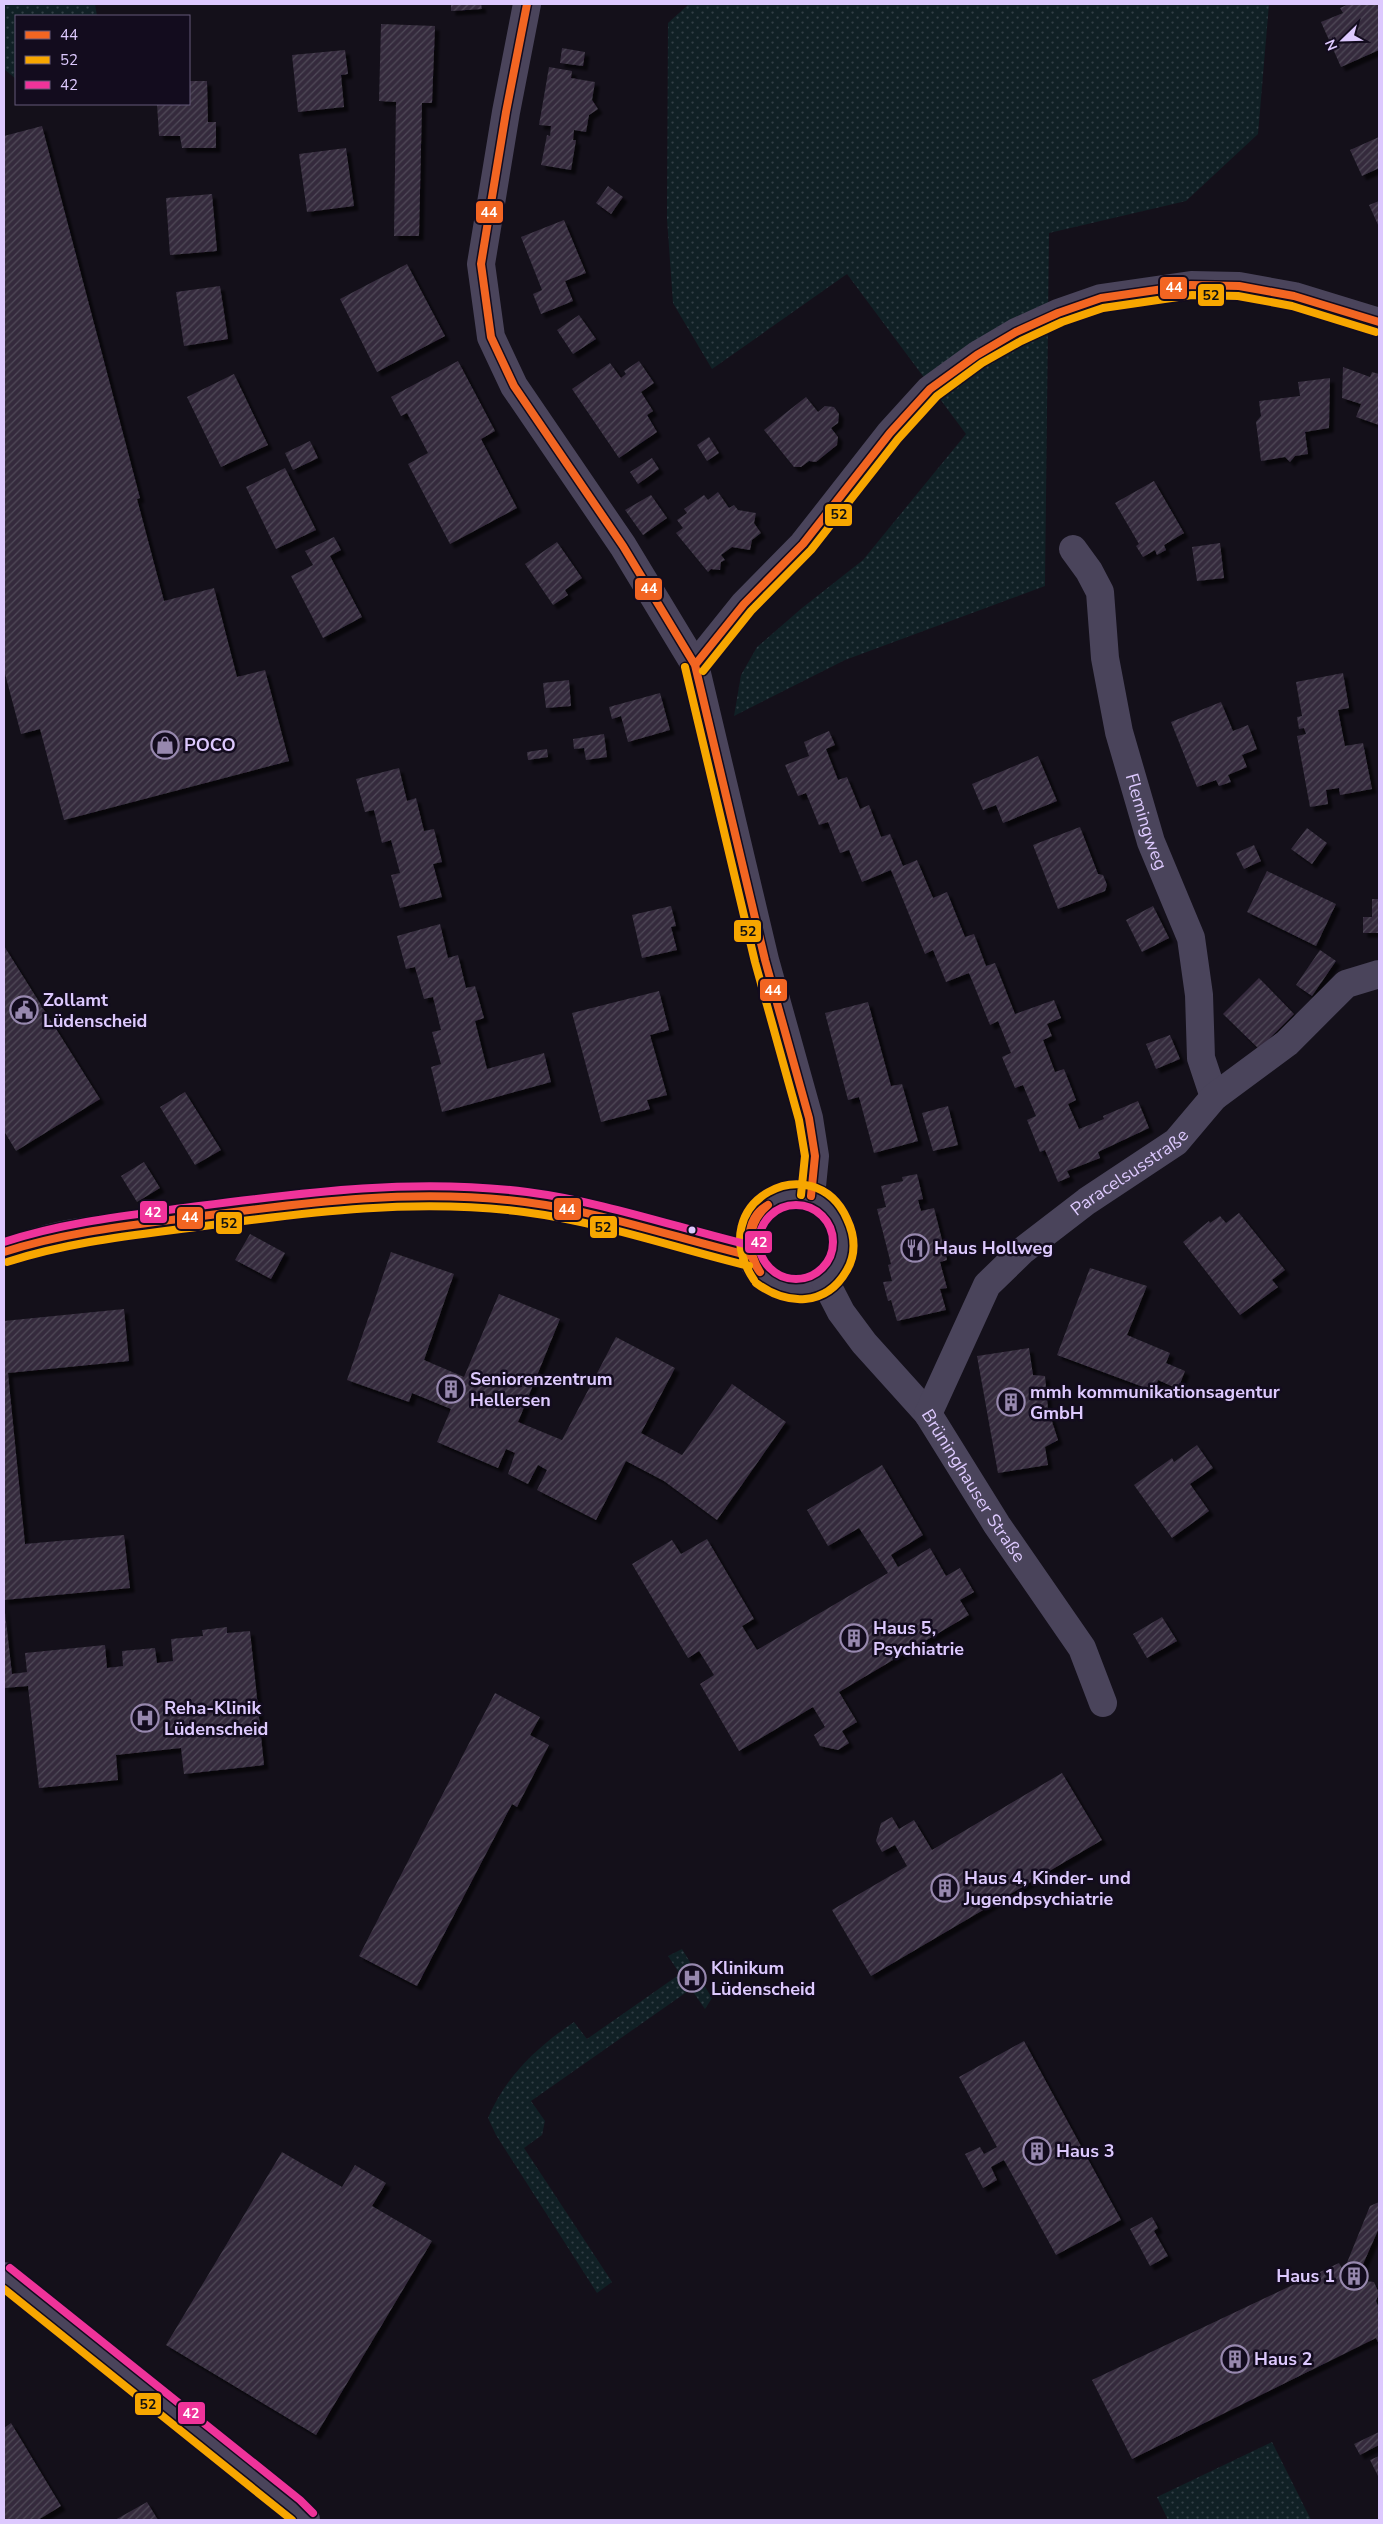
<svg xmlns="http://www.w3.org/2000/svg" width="1383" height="2524" font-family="'Nunito Sans',sans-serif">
<defs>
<pattern id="grass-dots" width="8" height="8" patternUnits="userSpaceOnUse" patternTransform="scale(1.25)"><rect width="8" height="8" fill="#102025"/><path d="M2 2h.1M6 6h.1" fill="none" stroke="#323f46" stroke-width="1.8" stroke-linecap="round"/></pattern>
<pattern id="building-hatch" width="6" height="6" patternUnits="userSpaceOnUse" patternTransform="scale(1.25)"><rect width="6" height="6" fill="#342c3c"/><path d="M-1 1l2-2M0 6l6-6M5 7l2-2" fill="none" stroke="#514959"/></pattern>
<filter id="shadow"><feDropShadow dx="4.5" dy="4.5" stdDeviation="1" flood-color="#0009"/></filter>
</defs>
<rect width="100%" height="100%" fill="#14101a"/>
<path fill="url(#grass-dots)" d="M4 4H95L97 16H16V79L4 69Z
M689 4H1269L1258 134 1186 201 1049 233 1045 586 845 660 734 716 741 675 757 647 802 608 863 560 966 434 847 274 712 369 673 303 667 219 668 23Z
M682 1949 712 1998 705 2009 691 1989 531 2101 545 2121 542 2135 524 2148 612 2282 597 2293 496 2135 488 2118C506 2076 537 2047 574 2022L587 2039 680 1974 668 1956Z
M1272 2442 1311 2520H1168L1157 2497Z"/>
<path fill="url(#building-hatch)" filter="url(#shadow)" d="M451 4H481L482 9 451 11Z
M1349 4H1378L1379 50 1341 67 1321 22 1343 13 1340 8Z
M381 24 435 26 432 103H422L419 236H394L396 102 379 101Z
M562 48 585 52 583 66 560 63Z
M345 50 348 74 341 75 344 107 298 112 292 55Z
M549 67 572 71 571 78 595 82 592 100 598 109 589 115 586 132 574 130 573 140H576L571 170 541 165 547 135 550 136 551 126 539 125Z
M189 81H207L208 122H216V148H182L180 136H159L157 104H189Z
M42 126 140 498 137 499 164 601 214 588 237 677 265 670 289 761 64 820 40 729 21 734 4 670V136Z
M1379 137V168L1362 176 1350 150Z
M346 148 354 206 307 212 299 154Z
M608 186 623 197 611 214 596 203Z
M212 194 217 251 170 255 166 198Z
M1379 201V227L1369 205Z
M564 220 586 273 565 281 573 301 541 314 533 294 542 290 521 237Z
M407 264 445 336 377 372 340 299Z
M220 286 228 339 184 346 176 292Z
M579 315 596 339 573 354 557 330Z
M458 361 495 431 481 439 517 508 450 544 408 464 428 453 407 413 401 416 391 397Z
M639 361 654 383 641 392 653 411 647 415 657 432 619 458 572 389 610 363 621 378 626 374 624 371Z
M1343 367 1370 377 1372 372 1379 374V425L1356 417 1361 404 1342 398Z
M234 374 268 445 221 467 187 397Z
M1330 378 1329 428 1305 432 1308 454 1295 456 1290 462 1285 457 1261 461 1256 422 1261 416 1259 401 1300 396 1298 382Z
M806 397 818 412 825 406 834 407 839 414 838 423 831 428 838 437 837 445 816 462 809 461 801 467H794L764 430Z
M709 437 719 453 707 461 697 445Z
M310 441 318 458 293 470 285 453Z
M652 458 659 469 638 484 630 472Z
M285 468 316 530 276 549 246 487Z
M1154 481 1184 533 1164 545 1166 550 1157 555 1155 550 1143 557 1136 546 1139 544 1115 503Z
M718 492 729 508 734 505 738 510 756 513 754 523 761 533 752 540 750 550 732 547 721 555 725 560 721 562 720 570 711 569 708 572 676 533 683 528 677 520 687 513 684 509 704 495 708 500Z
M651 495 667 518 643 535 625 510Z
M334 537 341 550 330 556 362 617 323 638 291 576 313 565 305 551Z
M557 542 582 578 565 590 568 595 553 605 525 564Z
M1220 543 1224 578 1197 581 1192 547Z
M1343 673 1349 708 1338 710 1345 746 1363 743 1372 789 1340 795 1339 788 1326 790 1328 804 1310 807 1297 736 1306 734 1304 728 1299 729 1297 717 1302 716 1296 682Z
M569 680 571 706 546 708 543 683Z
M660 693 670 730 628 742 621 716 612 719 609 707Z
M1221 702 1233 731 1248 725 1257 749 1242 755 1247 767 1228 775 1231 782 1219 786 1216 780 1197 787 1171 722Z
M829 731 835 745 826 749 838 780 847 777 860 809 869 805 881 837 890 834 903 866 917 860 933 898 947 892 965 937 974 934 986 966 995 963 1015 1014 1054 1000 1061 1018 1047 1024 1052 1036 1043 1040 1055 1072 1064 1069 1076 1100 1068 1104 1079 1129 1104 1119 1103 1116 1138 1101 1149 1128 1098 1152 1100 1158 1067 1171 1070 1177 1058 1182 1045 1150 1040 1152 1027 1120 1036 1116 1023 1085 1015 1088 1002 1057 1011 1053 998 1021 990 1025 969 973 946 982 933 950 925 954 891 870 862 882 849 850 840 853 828 822 819 825 806 793 798 796 785 765 809 756 804 742Z
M604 734 607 757 586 760 584 748 574 749 573 739Z
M547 749 548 757 528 760 527 752Z
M1038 756 1057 801 1003 823 996 805 983 810 972 784Z
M399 768 407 801 416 798 424 831 434 829 442 862 433 864 442 897 400 908 391 875 400 873 391 840 382 843 374 810 365 812 356 779Z
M1080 827 1098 874 1103 875 1107 885 1105 891 1058 909 1033 845Z
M1307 828 1327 843 1312 864 1291 849Z
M1254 845 1261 861 1244 869 1236 853Z
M1267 871 1336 904 1316 946 1247 912Z
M1372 899H1379V933H1363V917H1372Z
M671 906 676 926 671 927 677 950 642 958 632 915Z
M1153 906 1169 938 1142 952 1126 920Z
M440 924 448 958 458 955 466 988 475 986 484 1018 475 1021 487 1069 544 1053 551 1082 442 1112 431 1067 441 1064 432 1032 441 1030 433 997 424 999 415 967 406 969 397 936Z
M4 946 100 1099 16 1151 4 1131Z
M1320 950 1336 961 1312 996 1296 985Z
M1259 978 1294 1014 1259 1049 1223 1014Z
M659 991 669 1030 650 1035 667 1095 647 1100 650 1109 601 1122 572 1013Z
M868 1002 891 1086 902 1084 918 1141 874 1153 859 1097 848 1100 825 1013Z
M1170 1035 1180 1059 1156 1069 1146 1044Z
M185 1092 221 1150 195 1165 160 1107Z
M948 1106 958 1145 933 1151 922 1113Z
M144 1162 160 1188 137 1202 121 1176Z
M917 1174 923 1199 918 1200 921 1211 934 1208 947 1260 940 1262 947 1288 940 1289 946 1310 897 1321 891 1300 888 1301 883 1282 892 1281 888 1265 891 1264 877 1209 886 1207 881 1186 903 1181 902 1177Z
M1239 1213 1285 1270 1272 1280 1278 1287 1240 1315 1183 1242 1209 1221 1210 1223 1220 1216 1226 1223Z
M250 1234 285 1253 271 1279 235 1260Z
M391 1252 454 1274 424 1360 464 1377 499 1294 560 1319 518 1422 562 1440 616 1337 675 1368 641 1433 682 1455 732 1384 786 1422 717 1520 664 1481 626 1461 596 1520 537 1490 547 1470 538 1465 528 1484 508 1474 515 1453 506 1449 498 1468 437 1442 451 1409 412 1393 409 1402 347 1380Z
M1090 1268 1147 1286 1127 1335 1170 1353 1166 1363 1185 1371 1178 1389 1158 1380 1154 1391 1057 1355Z
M124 1309 129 1361 8 1373 25 1544 124 1535 130 1588 4 1600V1321Z
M1029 1348 1033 1375 1045 1376 1048 1409 1058 1440 1045 1447 1048 1465 998 1473 977 1356Z
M1197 1445 1213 1468 1190 1484 1209 1511 1172 1538 1134 1485 1172 1458 1174 1462Z
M882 1465 923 1535 891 1555 898 1567 930 1548 946 1576 960 1568 974 1592 960 1600 969 1615 839 1692 857 1722 842 1731 849 1743 838 1750 820 1746 814 1735 825 1727 813 1707 739 1751 700 1684 714 1675 699 1651 688 1658 632 1564 672 1540 681 1554 707 1539 754 1619 742 1626 757 1650 888 1573 859 1528 828 1546 807 1510Z
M4 1604 12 1674 27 1672 25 1653 105 1645 107 1668 123 1666 122 1651 155 1648 157 1663 173 1661 171 1639 203 1636 202 1630 227 1627V1633L250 1631 264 1765 184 1774 181 1748 116 1755 118 1780 39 1788 28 1686 4 1688Z
M1162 1617 1177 1641 1147 1658 1133 1634Z
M495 1693 540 1717 530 1735 549 1745 517 1807 512 1804 417 1986 359 1956Z
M1062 1773 1102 1840 871 1976 832 1910 907 1866 895 1845 882 1852 876 1841 881 1823 892 1817 899 1829 914 1820 932 1850Z
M1024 2041 1121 2220 1056 2255 1004 2160 991 2167 997 2180 983 2188 965 2154 980 2147 984 2154 997 2147 959 2077Z
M282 2152 342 2187 355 2165 386 2183 372 2206 432 2241 316 2435 166 2345Z
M1379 2202V2228L1360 2271 1365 2281 1374 2282 1379 2293 1376 2301 1379 2308V2344L1376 2338 1132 2459 1092 2380 1339 2263 1354 2291 1344 2270 1370 2206Z
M1152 2217 1158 2228 1154 2231 1168 2256 1150 2266 1130 2229Z
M11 2423 61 2506 38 2520H4V2428Z
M1379 2432V2445L1360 2455 1354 2444Z
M1379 2456V2478L1370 2460Z
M147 2502 158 2520H115Z"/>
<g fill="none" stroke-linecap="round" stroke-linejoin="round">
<g stroke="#4a445b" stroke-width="28">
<path d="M527 4 506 112 481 264 491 337 514 386 623 546 695 665 765 960 809 1118 815 1156 811 1196"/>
<path id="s1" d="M1073 549 1089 571 1100 592 1105 658 1119 732 1151 842 1191 938 1199 995 1201 1058 1214 1097"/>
<path d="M695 665 744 604 803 544 890 433 930 389 977 355 1016 332 1058 313 1101 298 1191 285 1239 286 1294 296 1379 322"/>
<circle cx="796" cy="1242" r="47"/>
<path d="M4 1252C23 1246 43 1239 63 1235 108 1226 156 1222 202 1216 309 1201 417 1188 525 1202 601 1212 675 1239 751 1256"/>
<path id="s2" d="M825 1281 841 1312 864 1343 928 1414 997 1525 1082 1648 1103 1703"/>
<path id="s3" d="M928 1414 987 1285 1022 1251 1087 1201 1176 1142 1214 1097 1287 1043 1346 984 1379 974"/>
<path d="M4 2276 294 2508 306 2520"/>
</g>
<g stroke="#130c1e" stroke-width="11">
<path id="bus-1" d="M527 4 506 112 481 264 491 337 514 386 623 546 695 665 765 960 809 1118 815 1156 811 1196
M695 665 744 604 803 544 890 433 930 389 977 355 1016 332 1058 313 1101 298 1191 285 1239 286 1294 296 1379 322
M4 1252C69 1231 135 1225 202 1216 309 1202 417 1188 525 1202 602 1212 676 1238 751 1256
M760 1272C745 1253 744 1218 768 1205
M760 1272C746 1249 747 1223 768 1205"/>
</g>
<g stroke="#130c1e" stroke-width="11">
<path id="bus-2" d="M685 667 755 962 799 1120 805 1156 801 1195
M703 671 751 611 811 550 898 439 937 396 982 363 1021 341 1062 322 1103 308 1192 295 1238 296 1292 306 1376 332
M7 1262C72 1241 137 1235 204 1226 310 1212 417 1198 524 1212 601 1222 674 1248 749 1266
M754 1280C701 1201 814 1145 847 1219 855 1236 856 1254 847 1270 826 1307 787 1306 756 1283
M4 2289 292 2520"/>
</g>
<g stroke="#130c1e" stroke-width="11">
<path id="bus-3" d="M759 1242a37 37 0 1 1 74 0a37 37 0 1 1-74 0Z
M4 1242C68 1221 133 1215 199 1206 308 1192 417 1178 527 1192 604 1202 678 1228 753 1246
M10 2268 300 2500 313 2513"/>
</g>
<use href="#bus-1" stroke="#f26522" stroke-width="8"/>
<use href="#bus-2" stroke="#f7a600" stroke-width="8"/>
<use href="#bus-3" stroke="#ef339a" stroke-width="8"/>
</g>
<defs>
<g id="shop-ring" transform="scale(1.4375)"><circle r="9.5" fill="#130c1e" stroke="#9788ae" stroke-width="1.5"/><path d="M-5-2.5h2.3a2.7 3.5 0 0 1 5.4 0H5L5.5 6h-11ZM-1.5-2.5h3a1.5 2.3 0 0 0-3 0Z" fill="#9788ae"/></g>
<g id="civic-ring" transform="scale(1.4375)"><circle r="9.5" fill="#130c1e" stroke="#9788ae" stroke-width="1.5"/><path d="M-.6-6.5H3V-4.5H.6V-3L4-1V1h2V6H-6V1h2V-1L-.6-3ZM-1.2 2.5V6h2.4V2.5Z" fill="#9788ae"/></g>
<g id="restaurant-ring" transform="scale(1.4375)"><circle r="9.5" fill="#130c1e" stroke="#9788ae" stroke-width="1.5"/><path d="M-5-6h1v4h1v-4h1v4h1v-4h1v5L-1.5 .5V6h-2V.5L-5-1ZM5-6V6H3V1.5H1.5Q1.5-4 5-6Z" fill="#9788ae"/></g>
<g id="building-ring" transform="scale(1.4375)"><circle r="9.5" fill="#130c1e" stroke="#9788ae" stroke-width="1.5"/><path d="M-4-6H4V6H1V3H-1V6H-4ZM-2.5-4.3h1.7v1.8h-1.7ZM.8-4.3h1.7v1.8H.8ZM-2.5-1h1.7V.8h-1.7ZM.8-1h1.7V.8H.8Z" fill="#9788ae"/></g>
<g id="hospital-ring" transform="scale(1.4375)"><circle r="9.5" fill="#130c1e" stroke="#9788ae" stroke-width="1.5"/><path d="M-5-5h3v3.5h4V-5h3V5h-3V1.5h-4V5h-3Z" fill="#9788ae"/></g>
</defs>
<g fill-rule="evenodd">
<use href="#shop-ring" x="165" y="745"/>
<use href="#civic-ring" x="24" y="1010"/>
<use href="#restaurant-ring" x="915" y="1248"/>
<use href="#building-ring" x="451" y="1389"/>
<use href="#building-ring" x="1011" y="1402"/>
<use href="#building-ring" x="854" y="1638"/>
<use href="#hospital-ring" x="145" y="1718"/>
<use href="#building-ring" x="945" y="1888"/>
<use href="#hospital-ring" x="692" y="1978"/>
<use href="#building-ring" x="1037" y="2151"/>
<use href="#building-ring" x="1354" y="2276"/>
<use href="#building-ring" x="1235" y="2359"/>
</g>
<circle fill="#ddc9fe" stroke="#130c1e" stroke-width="2" cx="692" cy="1230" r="4.5"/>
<g text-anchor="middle" stroke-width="5" stroke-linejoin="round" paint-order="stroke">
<g font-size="18" font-weight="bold" fill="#ddc9fe" stroke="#130c1e" text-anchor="start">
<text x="184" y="751">POCO</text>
<text x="43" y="1006">Zollamt<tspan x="43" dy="21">Lüdenscheid</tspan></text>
<text x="934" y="1254">Haus Hollweg</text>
<text x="470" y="1385">Seniorenzentrum<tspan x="470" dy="21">Hellersen</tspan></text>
<text x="1030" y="1398">mmh kommunikationsagentur<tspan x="1030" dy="21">GmbH</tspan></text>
<text x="873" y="1634">Haus 5,<tspan x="873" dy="21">Psychiatrie</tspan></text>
<text x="164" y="1714">Reha-Klinik<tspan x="164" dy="21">Lüdenscheid</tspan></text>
<text x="964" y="1884">Haus 4, Kinder- und<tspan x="964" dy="21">Jugendpsychiatrie</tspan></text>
<text x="711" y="1974">Klinikum<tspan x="711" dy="21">Lüdenscheid</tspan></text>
<text x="1056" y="2157">Haus 3</text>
<text x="1335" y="2282" text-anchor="end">Haus 1</text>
<text x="1254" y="2365">Haus 2</text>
</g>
<g font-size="18" fill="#ddc9fe" stroke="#130c1e">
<text dy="6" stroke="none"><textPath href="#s1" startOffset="286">Flemingweg</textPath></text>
<text dy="6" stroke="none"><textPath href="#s3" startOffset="324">Paracelsusstraße</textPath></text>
<text dy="6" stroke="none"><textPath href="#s2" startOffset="254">Brüninghauser Straße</textPath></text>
</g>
</g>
<g stroke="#130c1e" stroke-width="2">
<rect x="475" y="200" width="29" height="24" rx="5" fill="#f26522"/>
<rect x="1159" y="276" width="29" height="24" rx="5" fill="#f26522"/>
<rect x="1197" y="283" width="28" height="24" rx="5" fill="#f7a600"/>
<rect x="824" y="503" width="29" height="24" rx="5" fill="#f7a600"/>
<rect x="634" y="577" width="29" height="24" rx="5" fill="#f26522"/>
<rect x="733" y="919" width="29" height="24" rx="5" fill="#f7a600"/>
<rect x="759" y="978" width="29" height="24" rx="5" fill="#f26522"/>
<rect x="553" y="1197" width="29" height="24" rx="5" fill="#f26522"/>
<rect x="139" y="1200" width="29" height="24" rx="5" fill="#ef339a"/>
<rect x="176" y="1206" width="28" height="24" rx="5" fill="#f26522"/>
<rect x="215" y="1211" width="28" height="24" rx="5" fill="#f7a600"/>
<rect x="589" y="1215" width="29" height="24" rx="5" fill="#f7a600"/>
<rect x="744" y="1230" width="29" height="24" rx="5" fill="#ef339a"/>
<rect x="134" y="2392" width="28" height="24" rx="5" fill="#f7a600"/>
<rect x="177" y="2401" width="29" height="24" rx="5" fill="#ef339a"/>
</g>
<g font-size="14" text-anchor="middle" font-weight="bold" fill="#fff">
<text x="489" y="217">44</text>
<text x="1174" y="292">44</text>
<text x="649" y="593">44</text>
<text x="773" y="995">44</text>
<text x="567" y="1214">44</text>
<text x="153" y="1217">42</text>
<text x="190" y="1222">44</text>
<text x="759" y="1247">42</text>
<text x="191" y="2418">42</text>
</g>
<g font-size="14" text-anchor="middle" font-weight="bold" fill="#111">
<text x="1211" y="300">52</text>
<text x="839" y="519">52</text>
<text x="748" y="936">52</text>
<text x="229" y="1228">52</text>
<text x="603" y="1232">52</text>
<text x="148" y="2409">52</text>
</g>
<rect width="1383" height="2524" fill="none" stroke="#ddc9fe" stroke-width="10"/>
<rect x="15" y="15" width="175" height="90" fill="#130c1e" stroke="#645878"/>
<rect x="25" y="31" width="25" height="8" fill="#f26522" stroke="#645878"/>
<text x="60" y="40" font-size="15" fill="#ddc9fe">44</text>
<rect x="25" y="56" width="25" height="8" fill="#f7a600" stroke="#645878"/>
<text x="60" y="65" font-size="15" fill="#ddc9fe">52</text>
<rect x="25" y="81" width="25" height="8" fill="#ef339a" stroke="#645878"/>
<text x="60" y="90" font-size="15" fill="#ddc9fe">42</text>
<g transform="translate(1343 40) rotate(247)" stroke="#130c1e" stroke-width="4" paint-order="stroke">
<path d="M0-4L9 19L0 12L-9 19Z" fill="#ddc9fe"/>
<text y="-8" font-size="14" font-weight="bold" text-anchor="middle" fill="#ddc9fe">N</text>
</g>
</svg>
